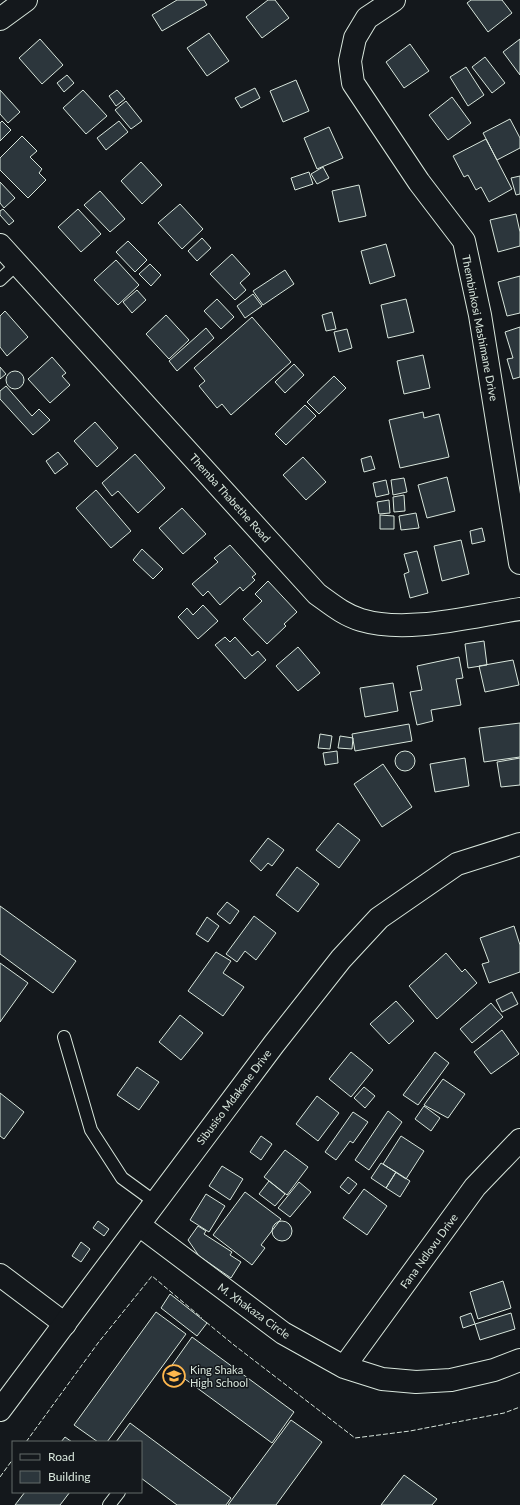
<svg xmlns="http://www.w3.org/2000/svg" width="520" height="1505" font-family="Lato,sans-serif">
<rect width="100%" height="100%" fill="#14181c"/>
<path fill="#2c363c" stroke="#d8e6dc" d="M177 0H204L207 5 162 31 152 15Z
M268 0H275L289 18 262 38 246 17Z
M471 0H502L512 13 488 32 467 3Z
M209 33 229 61 207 76 187 48Z
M40 39 63 65 42 84 19 58Z
M520 39V75L503 52Z
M410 44 429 71 404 88 386 62Z
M485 57 505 83 492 93 472 67Z
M466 67 484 95 468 106 450 77Z
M67 75 74 83 64 92 57 83Z
M296 80 309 111 283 122 270 91Z
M255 88 260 98 241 108 235 98Z
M0 90 20 112 8 123 0 114Z
M83 90 107 116 86 134 63 108Z
M117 90 125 99 116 106 109 96Z
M452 97 471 123 448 140 429 115Z
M126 101 142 121 131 129 115 110Z
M510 119 520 138V148L497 160 483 133Z
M2 121 11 130 0 141V123Z
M119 121 128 132 106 150 97 138Z
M329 127 343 158 317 169 304 138Z
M22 136 37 151 30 157 42 169 39 173 46 180 28 198 0 170V158Z
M486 139 512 189 489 202 481 187 476 190 468 175 464 177 453 156Z
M141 162 162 185 142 204 121 181Z
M323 167 329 178 317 184 311 174Z
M309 172 313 184 295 190 291 178Z
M520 176V194L516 195 511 178Z
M0 182 15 198 4 208 0 203Z
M359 185 366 216 339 222 332 191Z
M100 191 125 219 110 232 84 205Z
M180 204 203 229 182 249 158 223Z
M3 209 14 221 9 225 0 215V211Z
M78 209 101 234 81 252 58 227Z
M516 214 520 232V246L498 252 490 220Z
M202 238 211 248 197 261 188 251Z
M128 241 147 260 135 272 116 252Z
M386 244 395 276 370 284 361 251Z
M232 254 250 274 240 283 246 290 235 300 210 274Z
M116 260 139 285 118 305 94 280Z
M150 264 161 275 151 286 139 274Z
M285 270 294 284 263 305 253 291Z
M520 276V313L507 316 498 282Z
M137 290 146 300 132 313 123 302Z
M253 294 262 306 245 318 237 306Z
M217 299 234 317 221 329 204 311Z
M406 299 414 332 388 338 381 305Z
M5 311 28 337 7 356 0 347V316Z
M332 312 336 329 326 331 322 315Z
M166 315 189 340 169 359 146 334Z
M252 317 291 362 231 415 222 404 217 408 199 386 205 381 194 368Z
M520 327V377L513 379 507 359 513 358 505 332Z
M206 328 214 338 177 371 169 361Z
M347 329 352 348 339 352 334 332Z
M423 355 430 388 404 394 397 361Z
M52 357 66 373 62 376 70 385 50 403 28 379Z
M294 364 304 375 285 393 275 382Z
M0 367 6 374 0 379Z
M6 380a9 9 0 1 1 18 0a9 9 0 1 1-18 0Z
M334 376 346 388 319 414 307 402Z
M6 386 32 416 39 409 50 420 33 435 0 399V391Z
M305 405 316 416 286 445 275 434Z
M423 412 424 418 439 414 449 457 400 468 389 420Z
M95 422 118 448 97 467 74 441Z
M58 452 68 464 55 474 46 461Z
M135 454 165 488 138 513 118 491 112 496 102 483Z
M371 456 375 469 364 472 361 459Z
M303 457 326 482 306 500 283 475Z
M447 477 455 511 427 518 418 485Z
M404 478 407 492 393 495 391 480Z
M386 480 389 494 376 497 373 483Z
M96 490 131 531 111 548 76 508Z
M404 495 405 511 394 512 393 497Z
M389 500 390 513 379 514 377 502Z
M182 508 206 534 183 554 159 528Z
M416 513 419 528 401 530 399 516Z
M380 515 394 516V529H380Z
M482 528 485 541 472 544 470 531Z
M461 540 469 574 442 581 434 546Z
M230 545 256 574 252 577 255 580 243 591 240 587 220 605 208 591 203 596 192 584 218 562 214 558Z
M142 549 163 569 153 579 133 560Z
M417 551 428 593 410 598 404 574 409 572 404 554Z
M268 581 297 612 284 624 286 626 267 644 243 619 262 601 255 594Z
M203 605 218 621 198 639 178 617 187 608 193 615Z
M225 637 230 642 235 637 252 656 258 651 266 660 245 679 215 645Z
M484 641 487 665 468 668 465 644Z
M298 647 320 673 298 691 276 666Z
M459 657 463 678 456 679 461 705 431 710 433 721 417 725 410 692 422 690 417 666Z
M513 660 519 685 485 692 479 666Z
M393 683 398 711 365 717 360 688Z
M520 723V757L484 762 479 728Z
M409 724 412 741 355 751 352 734Z
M320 734 332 736 330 749 318 748Z
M340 736 353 738 352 749 338 748Z
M395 761a10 10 0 1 1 20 0a10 10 0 1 1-20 0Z
M337 751 338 763 325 765 323 753Z
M465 758 469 786 435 792 430 764Z
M520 758V785L501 787 497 762Z
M383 764 412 807 382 827 354 784Z
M338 823 360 840 339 868 316 850Z
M268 838 284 850 272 866 268 863 261 871 250 861Z
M297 867 319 884 298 912 276 895Z
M227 902 239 911 230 924 217 914Z
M0 906 76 961 53 993 0 954Z
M254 916 276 933 256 960 245 951 237 962 226 954Z
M207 917 219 926 208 942 196 934Z
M514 926 520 945V972L489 983 482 964 489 962 480 938Z
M216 952 231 961 223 973 244 987 223 1016 188 991Z
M446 953 462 972 465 969 477 983 437 1019 409 986Z
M0 963 28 983 0 1022Z
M512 992 518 1004 502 1012 496 1000Z
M396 1001 414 1021 389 1044 370 1024Z
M491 1003 503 1017 472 1043 460 1029Z
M180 1015 203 1033 181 1060 159 1042Z
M502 1030 519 1054 491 1074 474 1052Z
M351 1052 373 1070 351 1097 329 1079Z
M435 1052 449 1063 418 1105 403 1095Z
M137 1067 159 1082 139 1110 117 1095Z
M443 1079 465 1094 448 1118 424 1105Z
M364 1087 375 1096 365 1108 354 1098Z
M0 1093 24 1112 4 1139 0 1136Z
M317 1096 339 1113 318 1141 296 1124Z
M424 1106 440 1118 431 1131 415 1119Z
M388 1111 402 1122 369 1170 355 1160Z
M353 1112 368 1122 353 1143 350 1141 336 1160 325 1152Z
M261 1136 272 1144 261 1160 250 1152Z
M401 1136 424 1151 406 1179 383 1164Z
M285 1150 308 1167 287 1195 264 1177Z
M381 1163 396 1172 386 1188 371 1178Z
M222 1166 243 1179 230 1200 209 1186Z
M396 1172 410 1181 400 1197 386 1188Z
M348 1177 357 1184 349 1194 340 1187Z
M269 1181 285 1194 275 1206 259 1194Z
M299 1182 311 1192 290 1217 278 1208Z
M364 1189 387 1206 367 1235 343 1218Z
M245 1192 281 1219 261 1245 265 1248 252 1265 213 1235Z
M206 1194 225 1206 209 1232 190 1220Z
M98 1221 109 1229 104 1236 93 1228Z
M272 1231a10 10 0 1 1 20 0a10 10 0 1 1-20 0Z
M198 1226 206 1231 204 1234 232 1252 230 1255 241 1262 231 1278 199 1256 188 1240Z
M81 1242 90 1249 81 1262 72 1256Z
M503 1281 511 1308 478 1319 470 1292Z
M170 1294 207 1323 197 1336 161 1308Z
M156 1312 186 1334 107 1442H98L74 1425Z
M471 1313 475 1324 463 1328 460 1317Z
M511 1313 515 1329 480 1340 475 1324Z
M192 1337 294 1412 272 1443 170 1368Z
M291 1420 322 1442 276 1505H228Z
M130 1423 231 1498 226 1505H177L141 1478V1442H116Z
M65 1437 72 1442H61Z
M404 1475 437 1499 432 1505H381Z
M25 1492H70L60 1505H15Z"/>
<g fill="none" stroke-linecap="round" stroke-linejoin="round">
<g stroke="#d8e6dc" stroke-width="14">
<path id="service" d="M0 280 17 264
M64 1037 91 1130 122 1178 155 1202
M109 1505 119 1492"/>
</g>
<g stroke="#d8e6dc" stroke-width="24">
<path id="minor" d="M394 0 367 18 355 38 350 61 353 83 419 182 464 241 480 315 520 563
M0 19 26 0
M0 245 317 594C331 604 344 615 361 620 408 634 472 616 520 609
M139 1225 283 1333 344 1367 382 1379 416 1382 451 1380 494 1370 520 1360
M0 1275 65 1324
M344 1367 475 1187 520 1140"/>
</g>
<g stroke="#d8e6dc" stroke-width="24">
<path id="tertiary" d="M0 1410 274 1044 341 959 379 918 457 864 520 844"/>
</g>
<use href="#service" stroke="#14181c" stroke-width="12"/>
<use href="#minor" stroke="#14181c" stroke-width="22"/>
<use href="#tertiary" stroke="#14181c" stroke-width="22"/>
<path stroke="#d8e6dc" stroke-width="1" stroke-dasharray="5 2" stroke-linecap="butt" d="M206 1322 234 1345 355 1438 410 1431 504 1413 520 1407
M26 1442 98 1343 152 1276 202 1318
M0 1477 13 1459"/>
</g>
<defs>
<g id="school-ring" transform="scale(1.15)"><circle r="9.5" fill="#14181c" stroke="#ffb74d" stroke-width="1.5"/><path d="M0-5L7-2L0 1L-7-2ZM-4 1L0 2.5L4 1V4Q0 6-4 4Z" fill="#ffb74d"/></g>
</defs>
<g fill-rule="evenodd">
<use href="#school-ring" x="174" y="1376"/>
</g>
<g text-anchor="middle" stroke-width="3" stroke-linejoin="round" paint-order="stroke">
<g font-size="11" fill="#d8e6dc" stroke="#14181c">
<text transform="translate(480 328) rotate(79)" y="4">Thembinkosi Mashimane Drive</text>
<text transform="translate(230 498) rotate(48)" y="4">Themba Thabethe Road</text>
<text transform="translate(234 1097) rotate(-53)" y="4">Sibusiso Mdakane Drive</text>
<text transform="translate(429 1251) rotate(-54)" y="4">Fana Ndlovu Drive</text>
<text transform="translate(254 1311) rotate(36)" y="4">M. Xhakaza Circle</text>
</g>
<g font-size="11" fill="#d8e6dc" stroke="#14181c" text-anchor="start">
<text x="190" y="1374">King Shaka<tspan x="190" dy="13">High School</tspan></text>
</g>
</g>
<rect x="12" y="1441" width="130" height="52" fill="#14181c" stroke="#626a69"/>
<rect x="20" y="1454" width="20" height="6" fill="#14181c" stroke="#626a69"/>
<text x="48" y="1461" font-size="12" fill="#d8e6dc">Road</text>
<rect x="20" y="1471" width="20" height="12" fill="#2c363c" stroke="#626a69"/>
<text x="48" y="1481" font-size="12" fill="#d8e6dc">Building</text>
</svg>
